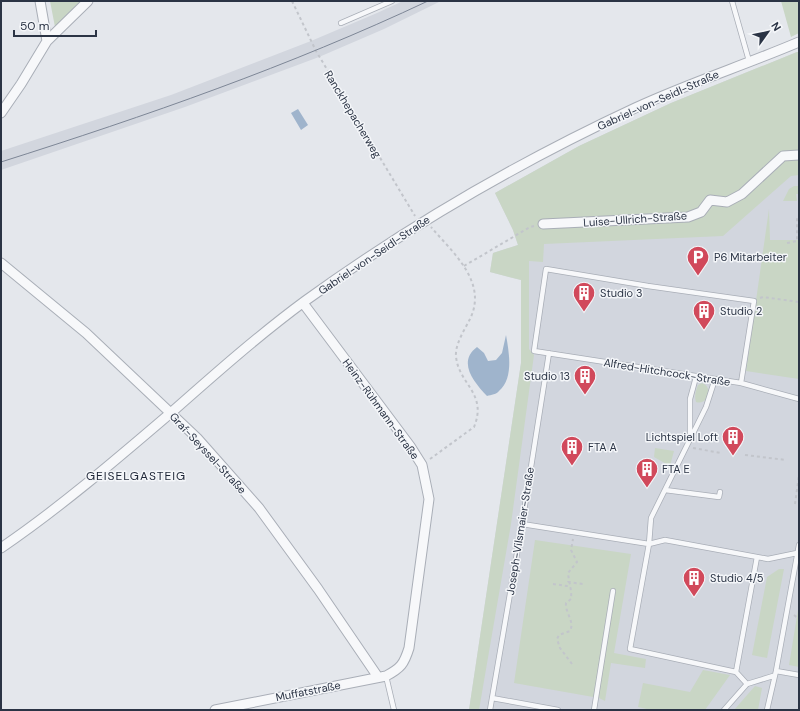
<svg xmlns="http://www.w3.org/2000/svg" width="800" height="711" font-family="'DM Sans',sans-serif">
<rect width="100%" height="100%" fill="#e4e7ec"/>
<path fill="#d2d6de" d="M403 1H441L384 29 319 57 185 107 1 170V151L171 95 311 41 377 13Z
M797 52H799V710H469L521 363V280L490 272 493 253 518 245 513 230 495 193 579 146 671 103Z"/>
<path fill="#c9d6c5" d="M50 1H81L55 27Z
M781 1H799V33L791 37Z
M797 52H799V175L791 176 723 236 544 244 543 262 529 261V349L534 355 511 524 479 710H469L521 363V280L490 272 493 253 518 245 513 230 495 193 579 146 671 103Z
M794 186H799V194H796L797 201H783L789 189Z
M769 209 770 240H799V379L746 371Z
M702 383C714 387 708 406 696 402 694 396 696 390 698 385Z
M655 448 674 451 670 466 654 457Z
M535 540 631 554 614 653 646 659 645 668 611 663 605 701 599 698 514 683Z
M779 569H784L767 658 752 655 767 577Z
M799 604V667L789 665Z
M703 670 730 675 705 710H651L638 707 643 683 690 692Z
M755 686 762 688 758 710H734Z"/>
<path fill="#9fb4cc" d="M298 109 308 125 301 130 291 113Z
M506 335C509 352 514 378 499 391 497 394 491 395 487 396 474 382 457 362 477 347L484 353 488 361 496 360 502 353Z"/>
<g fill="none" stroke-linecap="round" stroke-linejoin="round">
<g stroke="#a9aeb7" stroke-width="6">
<path id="lane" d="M732 1 749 61
M341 23 392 1
M715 379 706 407 651 518 649 544 630 649 736 672 747 684
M741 383 754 301 648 286 546 269 534 351 741 383 799 399
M690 438V399L696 377
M665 490 719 497 720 492
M522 524 649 544 665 540 768 559 797 553
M776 671 799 675
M736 672 757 557
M386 676 394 710
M492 698 558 710
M490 710 522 524 549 353
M594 710 613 591
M724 710 747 684 773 676
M767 710 776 671 799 545"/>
</g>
<g stroke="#a9aeb7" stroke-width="11">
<path id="street" d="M40 1 47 41
M1 113 21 84 47 41 88 1
M543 224 688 217 701 212 710 200 727 202 742 194 783 156 799 155
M1 263 86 333 197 438 259 508 318 589 378 677
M1 548C61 507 118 458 173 411 216 373 259 335 305 301 409 226 519 162 635 108 689 83 745 65 799 42
M215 710 386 676C401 668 404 664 409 648L429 499 422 465 410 446 303 303"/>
</g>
<path stroke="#c2c5cb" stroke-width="2" stroke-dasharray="3 3" stroke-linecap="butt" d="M292 1 316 51 415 216
M787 243 797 241V218
M464 266 530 227 534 226
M760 298 763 297 799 302
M693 448 721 453
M745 455 786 460
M430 459 474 427C488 393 458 384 456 356 455 344 465 329 470 319 488 282 453 253 431 227
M795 504 799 475
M553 584 567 586 568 582 583 584
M794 615 799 619
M572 664 560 648 557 639 559 635 570 631C575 621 565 613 566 603L571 599C572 591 569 582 568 573L577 562 571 550 573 539"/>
<use href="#lane" stroke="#f7f8fa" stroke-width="4.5"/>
<use href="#street" stroke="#f7f8fa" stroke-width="9"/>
<path stroke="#7d8696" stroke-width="1" d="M1 162C146 116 290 66 428 1"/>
</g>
<defs>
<g id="parking-pin" transform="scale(1.15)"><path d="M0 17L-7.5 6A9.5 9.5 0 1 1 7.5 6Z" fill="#d1495b" stroke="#f4f6f9"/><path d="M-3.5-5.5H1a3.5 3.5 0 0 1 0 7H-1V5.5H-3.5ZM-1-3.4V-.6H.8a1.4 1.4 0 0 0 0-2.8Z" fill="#fff"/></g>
<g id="building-pin" transform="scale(1.15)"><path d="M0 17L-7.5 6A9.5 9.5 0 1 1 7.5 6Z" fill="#d1495b" stroke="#f4f6f9"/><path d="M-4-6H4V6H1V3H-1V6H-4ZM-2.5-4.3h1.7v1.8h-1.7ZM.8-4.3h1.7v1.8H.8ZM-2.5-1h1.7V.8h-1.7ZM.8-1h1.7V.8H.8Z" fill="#fff"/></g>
</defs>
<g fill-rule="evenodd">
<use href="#parking-pin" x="698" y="257"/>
<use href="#building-pin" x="584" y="293"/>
<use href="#building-pin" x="704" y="311"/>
<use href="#building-pin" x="585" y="376"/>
<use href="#building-pin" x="733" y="437"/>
<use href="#building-pin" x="572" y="447"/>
<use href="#building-pin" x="647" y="469"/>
<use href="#building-pin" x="694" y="578"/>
</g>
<g text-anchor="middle" stroke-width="3" stroke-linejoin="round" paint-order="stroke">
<g font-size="11" fill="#2b3445" stroke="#f4f6f9">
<text transform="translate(658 100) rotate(-24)" y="4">Gabriel-von-Seidl-Straße</text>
<text transform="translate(353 114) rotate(59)" y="4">Ranckhepacherweg</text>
<text transform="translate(635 219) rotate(-4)" y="4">Luise-Ullrich-Straße</text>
<text transform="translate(374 255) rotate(-34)" y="4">Gabriel-von-Seidl-Straße</text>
<text transform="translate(667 372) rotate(9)" y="4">Alfred-Hitchcock-Straße</text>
<text transform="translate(381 409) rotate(54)" y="4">Heinz-Rühmann-Straße</text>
<text transform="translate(208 453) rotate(47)" y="4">Graf-Seyssel-Straße</text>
<text transform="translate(520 531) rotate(-81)" y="4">Joseph-Vilsmaier-Straße</text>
<text transform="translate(308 691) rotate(-11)" y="4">Muffatstraße</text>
</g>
<g font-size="11" fill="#2b3445" stroke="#f4f6f9" text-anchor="start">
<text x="714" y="261">P6 Mitarbeiter</text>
<text x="600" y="297">Studio 3</text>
<text x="720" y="315">Studio 2</text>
<text x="570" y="380" text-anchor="end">Studio 13</text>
<text x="718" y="441" text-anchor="end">Lichtspiel Loft</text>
<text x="588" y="451">FTA A</text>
<text x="662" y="473">FTA E</text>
<text x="710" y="582">Studio 4/5</text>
</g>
<g font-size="12" letter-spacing="1" fill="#1d2536" stroke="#f4f6f9">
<text x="136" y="480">GEISELGASTEIG</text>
</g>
</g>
<rect width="800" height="711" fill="none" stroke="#2b3445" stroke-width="4"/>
<g transform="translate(768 32) rotate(57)" stroke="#f4f6f9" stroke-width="3" paint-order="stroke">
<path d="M0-3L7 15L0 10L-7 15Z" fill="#2b3445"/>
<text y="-6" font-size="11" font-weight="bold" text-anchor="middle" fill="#2b3445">N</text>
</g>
<path d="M14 30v6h82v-6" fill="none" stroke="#2b3445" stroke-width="2"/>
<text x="20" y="30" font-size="12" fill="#2b3445" stroke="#f4f6f9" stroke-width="3" paint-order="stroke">50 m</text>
</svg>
